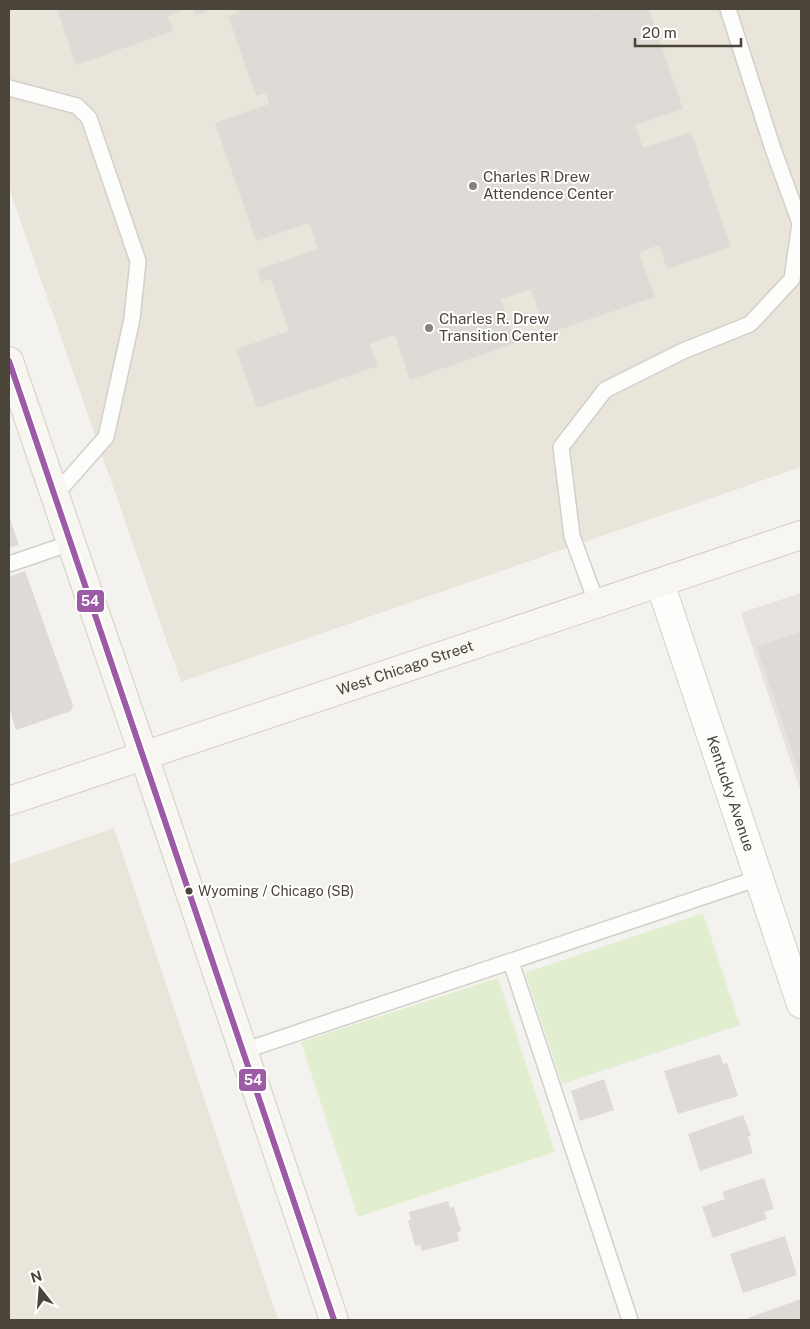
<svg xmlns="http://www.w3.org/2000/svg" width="810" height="1329" font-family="'Public Sans',sans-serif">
<rect width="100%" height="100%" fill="#f4f2ee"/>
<path fill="#e6e2de" d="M801 593V792L741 613Z"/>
<path fill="#eae5da" d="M9 9H801V467L181 682 9 188Z
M114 828 278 1320H9V864Z"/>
<path fill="#e1eecf" d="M703 913 740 1025 562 1084 525 973Z
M498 978 555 1152 358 1217 301 1042Z"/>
<path fill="#dedbd6" d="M57 9H186L167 16 173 31 76 65Z
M194 9H213L196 15Z
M236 9H595L596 11 602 9H649L683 109 635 125 643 148 691 132 731 247 667 269 659 245 639 253 655 297 546 334 531 289 501 299 516 343 410 380 395 335 370 344 378 366 257 408 236 349 289 331 271 279 261 282 257 270 318 249 309 223 256 241 215 123 269 104 266 93 256 96 228 16 238 13Z
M9 516 19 545 9 548Z
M25 571 73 705 71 711 16 730 9 708V577Z
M801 632V778L757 647Z
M720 1054 723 1064 727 1063 738 1096 678 1114 664 1071Z
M604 1079 614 1110 580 1121 571 1091Z
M743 1115 751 1136 748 1137 753 1153 700 1171 688 1134Z
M764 1178 774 1209 764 1212 767 1219 713 1238 702 1207 725 1199 722 1192Z
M448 1201 450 1208 454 1207 461 1231 457 1232 459 1241 422 1251 420 1245 415 1246 408 1221 411 1220 409 1212Z
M785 1236 797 1275 743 1293 730 1254Z
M801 1299V1320H749L748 1318Z"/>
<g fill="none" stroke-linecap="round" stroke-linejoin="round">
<g stroke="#d2d0cb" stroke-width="18">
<path id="lane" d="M9 88 77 106 89 118 138 261 132 319 106 437 55 495
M9 564 71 543
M597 604 572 536 561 447 605 390 683 351 750 324 792 279 800 223 773 149 728 9
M511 962 630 1320
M243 1051 759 878"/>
</g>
<g stroke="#d2d0cb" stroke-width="30">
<g id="street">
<path id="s1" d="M660 583 801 1004"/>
</g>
</g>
<g stroke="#d3cfc5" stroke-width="30">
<g id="secondary">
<path d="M9 361 144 756 334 1320"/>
<path id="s2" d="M9 801 801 535"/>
</g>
</g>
<use href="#lane" stroke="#fdfdfc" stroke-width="15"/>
<use href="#street" stroke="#fdfdfc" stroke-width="28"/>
<use href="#secondary" stroke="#f7f6f1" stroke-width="28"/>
<g stroke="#fff" stroke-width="10">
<path id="bus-1" d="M9 361 334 1320"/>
</g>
<use href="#bus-1" stroke="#9b5ba5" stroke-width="6"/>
</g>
<g fill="#868178" stroke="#fff" stroke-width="2">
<circle cx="473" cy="186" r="5"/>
<circle cx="429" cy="328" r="5"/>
</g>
<circle fill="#4b4439" stroke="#fff" stroke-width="2" cx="189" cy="891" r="4.5"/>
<g text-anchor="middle" stroke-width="4" stroke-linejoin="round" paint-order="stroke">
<g font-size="14" fill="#4b4439" stroke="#fff" text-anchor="start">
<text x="198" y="896">Wyoming / Chicago (SB)</text>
</g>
<g font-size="15" fill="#4b4439" stroke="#fff" text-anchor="start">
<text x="483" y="182">Charles R Drew<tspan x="483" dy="17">Attendence Center</tspan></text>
<text x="439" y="324">Charles R. Drew<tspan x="439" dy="17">Transition Center</tspan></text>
</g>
<g font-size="15" fill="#4b4439" stroke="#fff">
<text dy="5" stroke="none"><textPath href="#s2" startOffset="418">West Chicago Street</textPath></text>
<text dy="5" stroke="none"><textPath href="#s1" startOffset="222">Kentucky Avenue</textPath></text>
</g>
</g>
<g stroke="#fff" stroke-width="2">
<rect x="76" y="589" width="29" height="24" rx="5" fill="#9b5ba5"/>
<rect x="238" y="1068" width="29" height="24" rx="5" fill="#9b5ba5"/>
</g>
<g font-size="14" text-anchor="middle" font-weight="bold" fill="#fff">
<text x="90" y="606">54</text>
<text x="253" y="1085">54</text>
</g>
<rect width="810" height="1329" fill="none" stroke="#4b4439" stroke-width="20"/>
<g transform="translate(40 1289) rotate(343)" stroke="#ffffff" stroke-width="4" paint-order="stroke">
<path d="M0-4L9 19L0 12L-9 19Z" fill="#4b4439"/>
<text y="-8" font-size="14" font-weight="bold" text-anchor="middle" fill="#4b4439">N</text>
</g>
<path d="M635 38v8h106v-8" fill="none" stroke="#4b4439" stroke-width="2.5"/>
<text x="642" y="38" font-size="15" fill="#4b4439" stroke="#ffffff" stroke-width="4" paint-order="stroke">20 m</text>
</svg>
